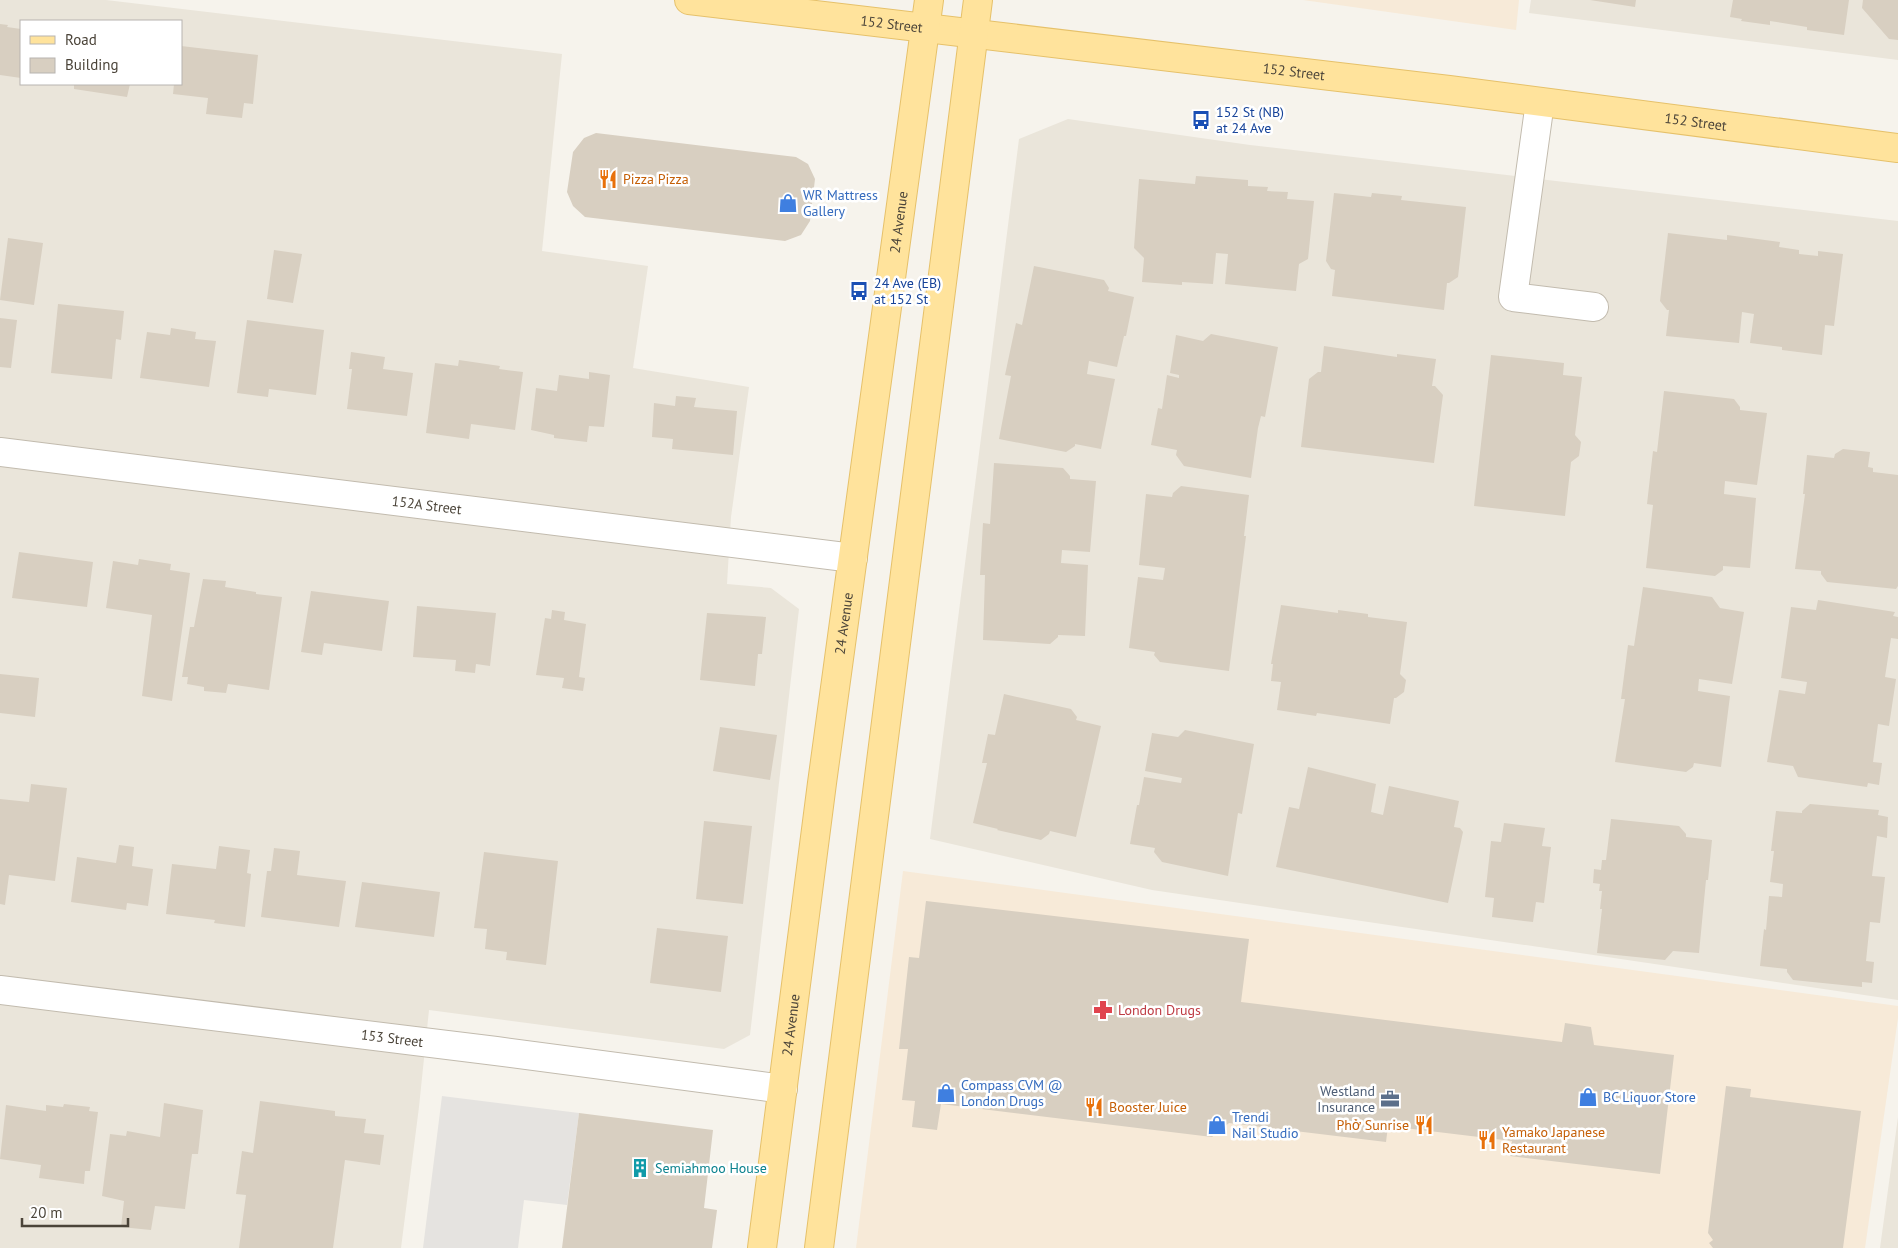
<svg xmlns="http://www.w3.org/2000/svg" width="1898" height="1248" font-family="'PT Sans',sans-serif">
<rect width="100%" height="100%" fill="#f6f3ec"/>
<path fill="#eae5da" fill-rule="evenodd" d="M0 0H106L562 54 542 251 648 266 633 368 749 387 731 517 727 584 771 588 799 609 750 1035 724 1049 429 1010 419 1107 401 1248H0ZM21 21H181V84H21Z
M1531 0H1898V60L1529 13Z
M1068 119 1250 145 1898 221V1000L1152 890 930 839 1019 139Z
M1898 1117V1248H1880Z"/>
<path fill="#f7ead8" d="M1303 0H1519L1516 30Z
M903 871 1898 1006V1018L1865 1248H856Z"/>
<path fill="#e5e3e0" d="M442 1096 579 1113 567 1205 524 1200 518 1248H423Z"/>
<path fill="#d8cfc1" d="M1590 0H1636L1635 7Z
M1733 0H1849L1844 35 1807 30V27L1770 21V25L1741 21 1742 19 1730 17Z
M1863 0H1898V40L1889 39 1862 8Z
M0 24 8 25 7 27 21 29V78L0 75Z
M181 46 258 55 253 104 244 103 242 118 206 114 208 98 173 94 174 84H181Z
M74 84H130L127 97 74 89Z
M596 133 796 157 808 164 815 179 810 221 801 235 785 241 585 217 573 206 567 192 573 152 584 138Z
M1196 176 1248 180V186L1268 187 1267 191 1288 192 1287 199 1314 201 1308 259 1299 264 1296 291 1225 284 1228 254 1216 253 1213 284 1182 282V285L1142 282 1144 258 1134 248 1139 179 1195 184Z
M1334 193 1371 197 1372 193 1402 196 1401 200 1466 207 1458 277 1449 283H1447L1444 310 1332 296 1335 270 1331 269 1326 261Z
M1668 233 1727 240V235L1780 242 1779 247 1799 250V254L1818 256V251L1843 254 1834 326 1825 325 1822 355 1782 350V347L1750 343 1754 314 1742 312 1739 343 1666 336 1669 310H1667L1660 301Z
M8 238 43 243 34 305 0 300Z
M274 250 302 254 293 303 267 299Z
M1034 266 1104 280 1109 288 1108 291 1134 297 1126 336H1124L1117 367 1089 361 1087 374 1115 379 1101 449 1075 444V446L1066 452 999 439 1011 376 1005 375 1016 323 1022 325Z
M58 304 124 311 121 340 116 339 112 379 51 373Z
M0 318 17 320 11 368 0 367Z
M247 320 324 330 316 395 269 389 268 397 237 393Z
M171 328 196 332 195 339 216 341 209 387 140 378 147 332 170 335Z
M1211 334 1278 347 1265 417 1261 416 1258 428 1251 478 1184 466 1176 455 1177 450 1151 445 1158 408 1162 409 1167 375 1179 378V375L1170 373 1176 335 1203 341Z
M1324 346 1397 357V354L1436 359 1432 386H1435L1443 395 1434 463 1301 447 1309 379 1318 372H1321Z
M351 352 385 357 383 369 413 373 407 416 347 409 352 369H349Z
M1491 355 1564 363 1563 375 1582 377 1575 435 1581 442 1579 456 1571 462 1565 516 1474 506Z
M459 360 500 366 499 369 523 372 515 430 471 424 469 439 426 433 435 363 458 366Z
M589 372 610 375 604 427 589 426 587 442 554 438V435L531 430 536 388 557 391 559 375 589 379Z
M1664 391 1734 399 1740 407V410L1767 413 1757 485 1725 481 1724 494 1756 498 1750 568 1723 566V570L1715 576 1646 568 1653 505 1647 504 1653 451 1657 452Z
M676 396 696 398 694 407 737 411 733 455 672 449 673 439 652 437 654 403 675 406Z
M1843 449 1870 452 1868 467 1873 468V472L1898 475V586L1896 589 1827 582 1821 574V571L1795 569 1805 494H1803L1807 455 1834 458 1835 454Z
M994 463 1063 468 1070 476V479L1096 481 1090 552 1062 550 1061 563 1088 565 1085 636 1058 635V637L1050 644 983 640 985 575H980L983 523 990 524Z
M1181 486 1249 495 1244 536H1246L1229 671 1160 662 1154 655 1155 652 1129 648 1138 577 1163 580 1165 568 1139 565 1146 494 1172 497 1173 493Z
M19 552 93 562 87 607 12 598Z
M139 559 171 564 170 570 190 573 172 701 142 696 152 615 106 608 113 561 138 565Z
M203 579 226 581 225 587 256 592V594L282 597 269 690 228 684 226 693 204 691V687L187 684 188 677H182L190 627H194Z
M1643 587 1712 597 1720 608 1744 612 1732 684 1699 679 1698 691 1730 696 1721 767 1694 763 1693 767 1686 772 1615 762 1625 699H1621L1628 645 1634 646Z
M311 591 389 601 382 651 324 643 322 655 301 652Z
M1818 600 1895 612 1893 616 1898 617V639L1891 638 1885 677 1896 679 1889 726 1878 724 1873 762 1882 763 1879 785 1868 783 1867 787 1798 777 1793 766 1767 762 1779 690 1805 694 1807 682 1781 678 1791 607 1816 610Z
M1281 605 1338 613V610L1368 614V617L1407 622 1400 674 1406 680 1404 692 1396 698H1394L1390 724 1317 713 1316 716 1277 710 1281 682 1271 681 1273 664H1271Z
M417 606 496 613 490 666 476 664 475 673 455 671 456 660 413 657Z
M552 610 565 612 564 620 586 624 579 677 585 678 583 691 562 688 564 678 536 675 545 618 551 619Z
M707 613 766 617 762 654H758L755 686 700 680Z
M0 674 39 678 35 717 0 713Z
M1004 694 1071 709 1077 717 1076 720 1101 726 1076 837 1050 831 1049 834 1041 840 997 830 998 829 973 823 987 763H982L988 734 995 735Z
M720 727 777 735 770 780 713 771Z
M1185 730 1254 744 1242 814 1238 813 1228 876 1162 862 1154 852 1155 848 1130 844 1137 805H1139L1144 777 1181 783 1182 778 1145 771 1152 733 1178 737Z
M1308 767 1376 784 1371 812 1383 815 1389 786 1459 801 1454 827 1460 828 1463 832 1448 903 1276 867 1289 807 1299 809Z
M31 784 67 788 55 881 9 875 5 905 0 904V799L29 802Z
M1810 804 1879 810 1878 815 1888 817 1887 838 1877 836 1872 876 1885 877 1880 923 1870 922 1866 961 1874 962 1872 983 1862 982V987L1793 980 1787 972V969L1760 966 1764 929 1766 930 1769 896 1782 897 1783 884 1770 882 1774 851H1771L1776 811 1802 813V811Z
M1611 819 1679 826 1686 834V837L1712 840 1708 880H1706L1699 953 1673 951 1665 960 1597 953 1602 909H1600L1602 891H1599L1600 884 1593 883 1594 869 1601 870 1602 860H1606Z
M704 821 752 826 743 904 696 899Z
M1504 823 1545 828 1542 846 1551 847 1544 903 1536 902 1533 922 1492 917 1494 898 1485 897 1491 841 1501 842Z
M119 845 134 847 132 866 153 869 148 906 127 903 126 910 71 902 77 857 116 863Z
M219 846 250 850 247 873 251 874 245 927 214 923 215 920 166 914 172 864 216 869Z
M274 848 300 851 297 875 346 881 339 927 261 917 267 871H271Z
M484 852 558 861 546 965 506 960 507 952 485 949 487 929 474 928Z
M362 882 440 892 434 937 355 927Z
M926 901 1249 939 1241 1002 1562 1042 1565 1023 1591 1027 1594 1045 1674 1055 1660 1174 1510 1156 1512 1141 1388 1126 1386 1142 1229 1123 1212 1137 941 1104 937 1130 912 1127 915 1101 902 1100 908 1049H899L909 957 919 958Z
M657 928 728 936 721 992 650 983Z
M1726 1086 1751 1089 1750 1097 1861 1111 1843 1248H1713L1709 1243 1713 1240 1708 1233Z
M260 1101 335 1111V1116L366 1119 364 1133 384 1135 380 1165 345 1160 333 1248H239L246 1195 236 1194 242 1151 253 1153Z
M164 1103 203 1110 198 1154H192L185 1209 155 1206 151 1230 121 1227 124 1201 102 1196 110 1134 126 1136 127 1131 160 1137Z
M64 1104 90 1107 89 1111 98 1112 90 1171H85L84 1184 39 1178 41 1165 0 1159 6 1105 46 1111V1105L63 1107Z
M579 1113 713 1130 704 1208 717 1210 712 1248H562Z"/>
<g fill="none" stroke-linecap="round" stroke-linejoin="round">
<g stroke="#c2bbae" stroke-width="30">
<g id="minor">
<path d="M1540 102 1513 297 1594 307"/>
<path id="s1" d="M0 452 853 558"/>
<path id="s2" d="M0 990 496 1051 783 1089"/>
</g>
</g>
<g stroke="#e6c16a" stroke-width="30">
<g id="major">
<path id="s3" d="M689 0 1449 90 1898 148"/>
<path id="s4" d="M762 1248 822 783 929 0"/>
<path d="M819 1248 978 0"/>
</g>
</g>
<use href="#minor" stroke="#fff" stroke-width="28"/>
<use href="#major" stroke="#ffe39c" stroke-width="28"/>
</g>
<defs>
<g id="bus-bare" transform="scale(1.5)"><path d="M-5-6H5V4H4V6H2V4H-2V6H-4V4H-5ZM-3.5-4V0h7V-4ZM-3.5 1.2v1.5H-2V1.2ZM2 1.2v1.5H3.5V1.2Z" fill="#1a4fb4" stroke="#fff" stroke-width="2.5" paint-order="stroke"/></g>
<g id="restaurant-bare" transform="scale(1.5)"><path d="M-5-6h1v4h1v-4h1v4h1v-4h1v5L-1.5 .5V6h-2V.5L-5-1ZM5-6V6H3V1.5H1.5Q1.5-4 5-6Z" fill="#e8710a" stroke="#fff" stroke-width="2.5" paint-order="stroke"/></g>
<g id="shop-bare" transform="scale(1.5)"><path d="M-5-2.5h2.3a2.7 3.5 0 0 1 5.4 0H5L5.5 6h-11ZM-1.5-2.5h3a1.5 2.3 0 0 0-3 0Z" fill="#3f7fe0" stroke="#fff" stroke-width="2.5" paint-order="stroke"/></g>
<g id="pharmacy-bare" transform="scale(1.5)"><path d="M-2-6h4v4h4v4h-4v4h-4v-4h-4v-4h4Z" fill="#e0444e" stroke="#fff" stroke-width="2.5" paint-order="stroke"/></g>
<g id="office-bare" transform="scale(1.5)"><path d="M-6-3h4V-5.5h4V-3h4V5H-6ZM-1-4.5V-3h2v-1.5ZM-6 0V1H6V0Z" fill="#5c6f8a" stroke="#fff" stroke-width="2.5" paint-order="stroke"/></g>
<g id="building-bare" transform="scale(1.5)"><path d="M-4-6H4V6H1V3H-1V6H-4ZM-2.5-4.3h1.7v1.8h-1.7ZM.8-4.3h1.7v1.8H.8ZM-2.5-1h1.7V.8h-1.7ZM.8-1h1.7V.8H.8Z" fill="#0f9aa8" stroke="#fff" stroke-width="2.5" paint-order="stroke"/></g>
</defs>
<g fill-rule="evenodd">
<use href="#bus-bare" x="1201" y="120"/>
<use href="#restaurant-bare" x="608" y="179"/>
<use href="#shop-bare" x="788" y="203"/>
<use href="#bus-bare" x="859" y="291"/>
<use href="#pharmacy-bare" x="1103" y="1010"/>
<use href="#shop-bare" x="946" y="1093"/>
<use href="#shop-bare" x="1588" y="1097"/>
<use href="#office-bare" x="1390" y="1099"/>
<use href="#restaurant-bare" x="1094" y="1107"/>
<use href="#shop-bare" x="1217" y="1125"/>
<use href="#restaurant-bare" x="1424" y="1125"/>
<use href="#restaurant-bare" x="1487" y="1140"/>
<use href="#building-bare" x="640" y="1168"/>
</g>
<g text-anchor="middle" stroke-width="5" stroke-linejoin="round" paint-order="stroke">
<g font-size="14" fill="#4b4439" stroke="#fff">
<text dy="5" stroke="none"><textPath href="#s3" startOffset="204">152 Street</textPath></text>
<text dy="5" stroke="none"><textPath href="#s3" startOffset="609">152 Street</textPath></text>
<text dy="5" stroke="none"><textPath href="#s3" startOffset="1014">152 Street</textPath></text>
<text dy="5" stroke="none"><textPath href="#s4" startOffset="1035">24 Avenue</textPath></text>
<text dy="5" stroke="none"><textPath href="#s1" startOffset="430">152A Street</textPath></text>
<text dy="5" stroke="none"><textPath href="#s4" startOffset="630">24 Avenue</textPath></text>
<text dy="5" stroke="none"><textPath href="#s4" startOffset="225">24 Avenue</textPath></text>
<text dy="5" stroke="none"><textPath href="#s2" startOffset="395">153 Street</textPath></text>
</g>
<g font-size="14" fill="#164399" stroke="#fff" text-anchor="start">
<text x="1216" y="117">152 St (NB)<tspan x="1216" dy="16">at 24 Ave</tspan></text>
<text x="874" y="288">24 Ave (EB)<tspan x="874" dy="16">at 152 St</tspan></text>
</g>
<g font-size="14" fill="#c56008" stroke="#fff" text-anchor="start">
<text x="623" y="184">Pizza Pizza</text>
<text x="1109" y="1112">Booster Juice</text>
<text x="1409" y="1130" text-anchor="end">Phở Sunrise</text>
<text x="1502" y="1137">Yamako Japanese<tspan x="1502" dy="16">Restaurant</tspan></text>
</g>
<g font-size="14" fill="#366cbe" stroke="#fff" text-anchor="start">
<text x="803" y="200">WR Mattress<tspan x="803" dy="16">Gallery</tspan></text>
<text x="961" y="1090">Compass CVM @<tspan x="961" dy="16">London Drugs</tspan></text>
<text x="1603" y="1102">BC Liquor Store</text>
<text x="1232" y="1122">Trendi<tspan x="1232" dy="16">Nail Studio</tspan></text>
</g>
<g font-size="14" fill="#be3a42" stroke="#fff" text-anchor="start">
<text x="1118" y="1015">London Drugs</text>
</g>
<g font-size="14" fill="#4e5e75" stroke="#fff" text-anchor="end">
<text x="1375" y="1096">Westland<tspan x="1375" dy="16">Insurance</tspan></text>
</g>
<g font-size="14" fill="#0d838f" stroke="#fff" text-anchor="start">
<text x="655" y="1173">Semiahmoo House</text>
</g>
</g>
<rect x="20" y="20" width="162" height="65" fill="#ffffff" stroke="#b7b4b0"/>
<rect x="30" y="36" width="25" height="8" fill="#ffe39c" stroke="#b7b4b0"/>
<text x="65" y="45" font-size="15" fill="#4b4439">Road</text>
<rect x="30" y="58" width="25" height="15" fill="#d8cfc1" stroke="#b7b4b0"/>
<text x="65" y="70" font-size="15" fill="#4b4439">Building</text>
<path d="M22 1218v8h106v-8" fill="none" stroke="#4b4439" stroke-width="2.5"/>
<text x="30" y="1218" font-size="15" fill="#4b4439" stroke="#ffffff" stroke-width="4" paint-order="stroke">20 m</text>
</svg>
